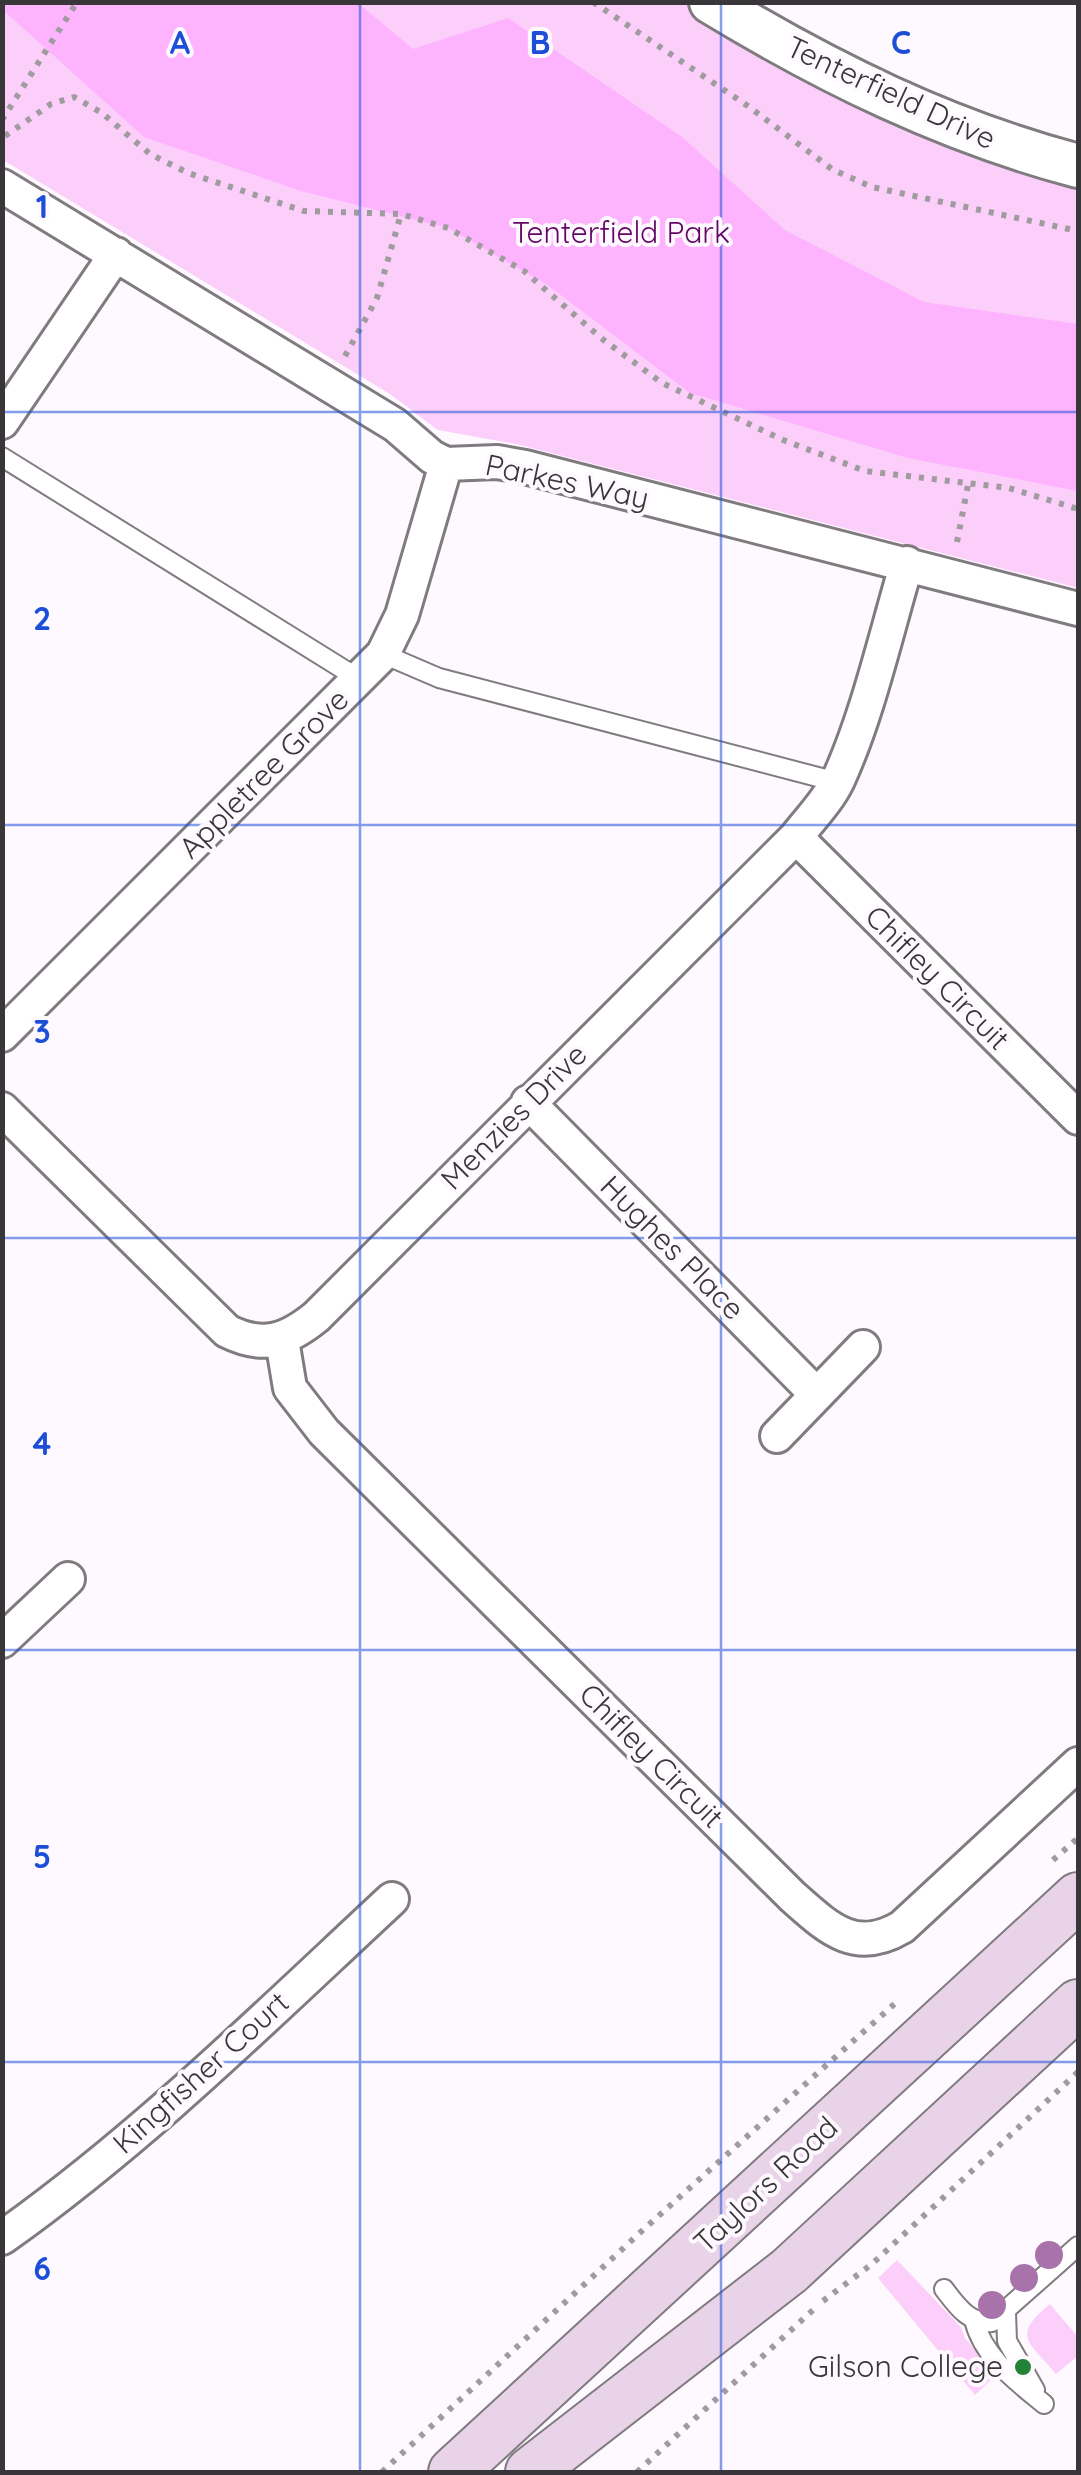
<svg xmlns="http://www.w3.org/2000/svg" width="1081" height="2475" font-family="Quicksand,sans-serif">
<rect width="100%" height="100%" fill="#fef9fe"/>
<path fill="#fccffb" d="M3 3H684L819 87 1078 186V588L516 444 438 430 390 394 3 160Z
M897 2260 961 2327 965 2338 996 2375 975 2395 878 2278Z
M1050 2304 1078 2337V2356L1056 2374C1028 2341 1011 2336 1050 2304Z"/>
<path fill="#feb3fe" d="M3 2 358 3 413 49 508 18 682 137 785 230 924 302 1078 324V491L908 458 690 393 546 284 448 228 301 191 144 137 3 10Z"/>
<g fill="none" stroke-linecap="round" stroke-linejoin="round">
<g stroke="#7f7b7f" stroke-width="22">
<path id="service" d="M2 457 359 679
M383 654 439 678 837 782
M944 2289C957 2306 969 2324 992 2322L1078 2246
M1006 2313 1007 2341 1035 2390
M974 2320C983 2357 1016 2381 1044 2404"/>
</g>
<g stroke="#7f7b7f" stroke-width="38">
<path id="minor" d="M2 186 395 425 432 457 446 464 497 462 525 467 1078 609
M2 422 116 254
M796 837 1078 1118
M2 1035 383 654 402 615 446 464
M528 1102 816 1394
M2 1109 227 1331C263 1349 286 1341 316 1317L796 837C810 819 828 801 838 780 868 715 886 633 907 563
M282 1340 290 1388 324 1432 793 1897C828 1928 855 1955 902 1927L1078 1764
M777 1436 863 1347
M2 1641 68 1579
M2 2238C143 2138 266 2016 392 1899"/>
</g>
<g stroke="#7f7b7f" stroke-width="48">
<path id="tertiary" d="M711 2C828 73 946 131 1078 166"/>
</g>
<g stroke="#7f7b7f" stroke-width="52">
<path id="secondary" d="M453 2472 1078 1897
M530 2472 789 2271 1078 2004"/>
</g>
<path stroke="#9f9b9f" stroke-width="6" stroke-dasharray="5 8" stroke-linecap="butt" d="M593 2 748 106 833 170 872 187 1078 231
M2 120 77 2
M2 131V151
M5 136 51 104 74 97 102 113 150 154 188 173 304 211 401 214 448 228 524 271 601 338 662 383 783 440 865 471 1009 488 1078 509
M345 356 377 298 401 214
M957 542 968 485
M1053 1860 1078 1838
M823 2301 872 2264 1078 2072
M382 2472 644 2229 900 1999
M637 2472 814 2309"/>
<use href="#service" stroke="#fff" stroke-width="18"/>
<use href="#minor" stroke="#fff" stroke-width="32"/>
<use href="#tertiary" stroke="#fff" stroke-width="42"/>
<use href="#secondary" stroke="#e8d3e8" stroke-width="48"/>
</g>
<g fill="#a873aa">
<circle cx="1049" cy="2255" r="14"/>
<circle cx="1024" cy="2278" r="14"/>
<circle cx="992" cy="2305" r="14"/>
</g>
<path fill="none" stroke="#1d4ed8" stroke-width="2.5" stroke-opacity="0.55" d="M360 2V2472M721 2V2472M2 412H1078M2 825H1078M2 1238H1078M2 1650H1078M2 2062H1078"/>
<circle fill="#228336" stroke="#fef9fe" stroke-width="4" cx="1023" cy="2367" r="10"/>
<g text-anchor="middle" stroke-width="8" stroke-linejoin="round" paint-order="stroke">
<g font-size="30" fill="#383638" stroke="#fef9fe">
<text transform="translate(891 93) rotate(25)" y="10">Tenterfield Drive</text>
<text transform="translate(567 482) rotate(12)" y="10">Parkes Way</text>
<text transform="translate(264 774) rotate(-45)" y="10">Appletree Grove</text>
<text transform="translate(937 978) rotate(45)" y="10">Chifley Circuit</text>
<text transform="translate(514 1117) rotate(-45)" y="10">Menzies Drive</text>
<text transform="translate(672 1248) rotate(45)" y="10">Hughes Place</text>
<text transform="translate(651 1756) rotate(45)" y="10">Chifley Circuit</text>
<text transform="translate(201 2073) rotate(-42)" y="10">Kingfisher Court</text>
<text transform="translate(766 2185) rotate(-43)" y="10">Taylors Road</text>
</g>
<g font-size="30" fill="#620565" stroke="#fef9fe">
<text x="621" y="243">Tenterfield Park</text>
</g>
<g font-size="30" fill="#383638" stroke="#fef9fe" text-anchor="end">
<text x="1003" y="2377">Gilson College</text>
</g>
</g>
<g font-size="32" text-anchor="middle" font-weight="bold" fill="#1d4ed8" stroke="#fef9fe" stroke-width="8" stroke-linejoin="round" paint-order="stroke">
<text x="180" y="54">A</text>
<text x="540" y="54">B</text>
<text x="901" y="54">C</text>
<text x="42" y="218">1</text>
<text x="42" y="630">2</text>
<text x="42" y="1043">3</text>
<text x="42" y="1455">4</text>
<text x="42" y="1868">5</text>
<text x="42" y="2280">6</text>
</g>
<rect width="1081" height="2475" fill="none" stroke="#383638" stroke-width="10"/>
</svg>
